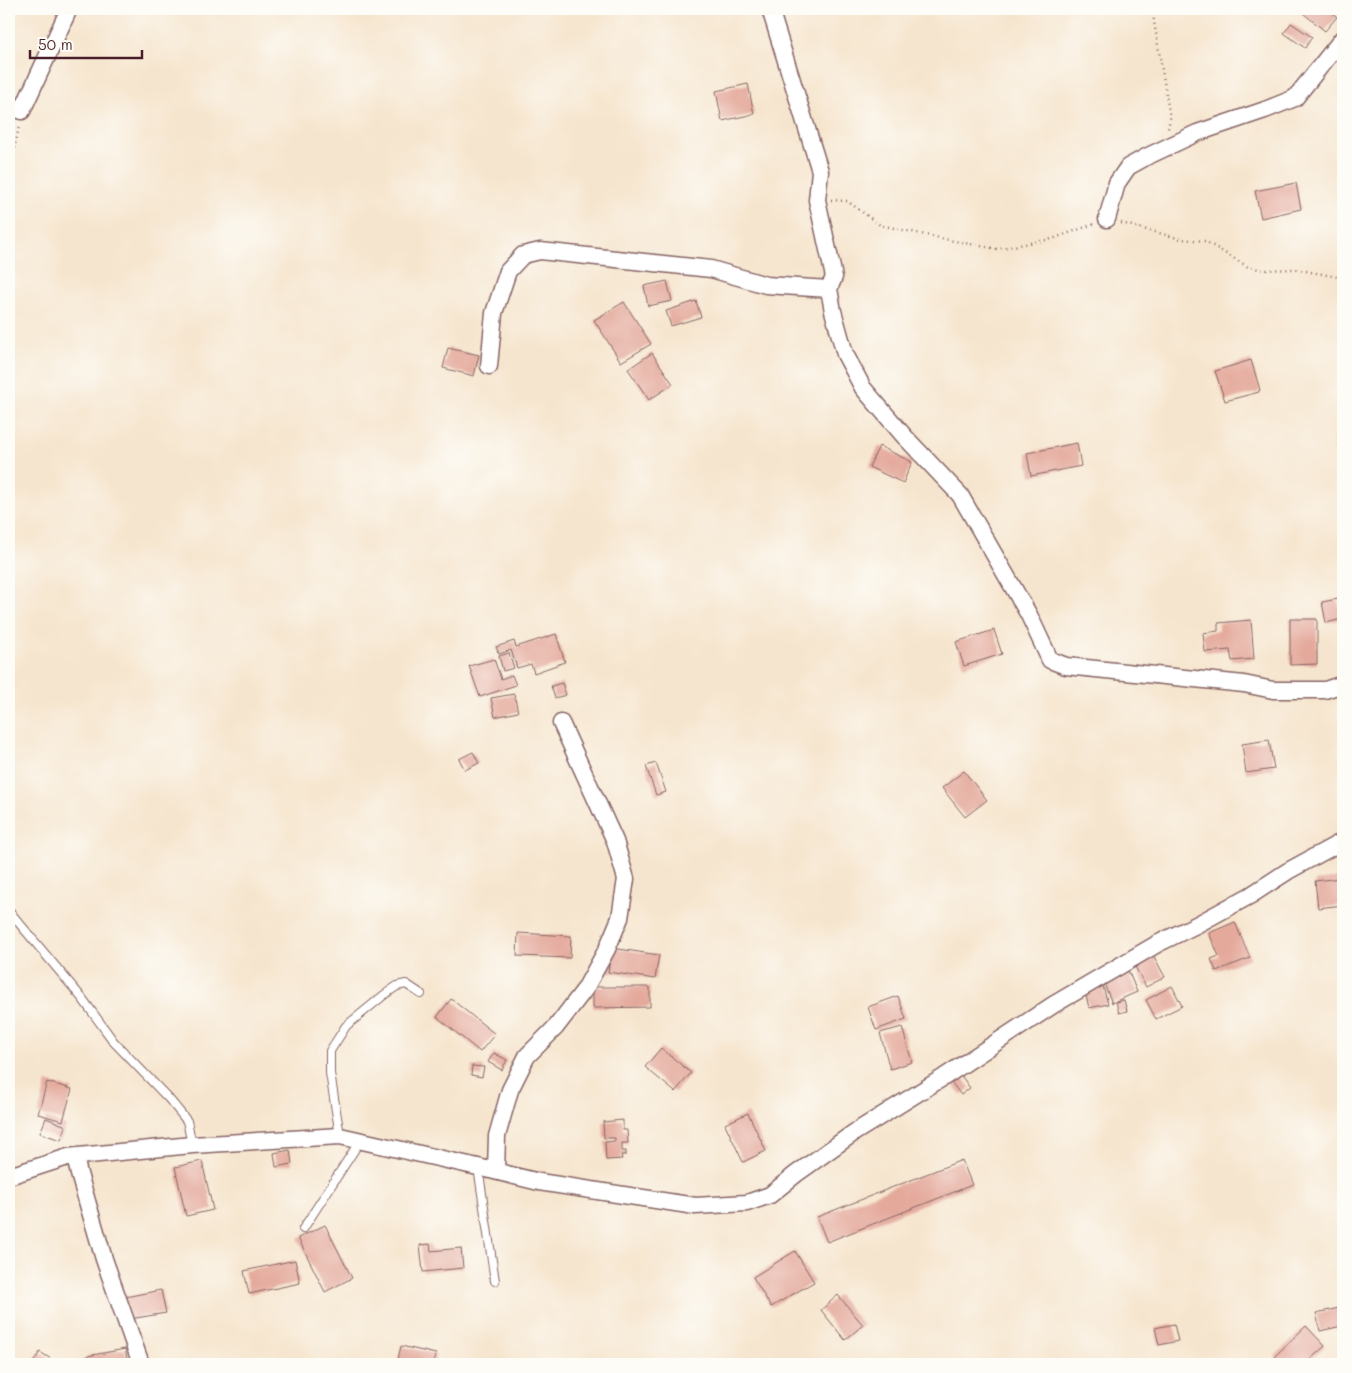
<svg xmlns="http://www.w3.org/2000/svg" width="1352" height="1373" font-family="Mali,sans-serif">
<rect width="100%" height="100%" fill="#fdfcf7"/>
<filter id="ink" filterUnits="userSpaceOnUse"><feTurbulence type="fractalNoise" baseFrequency=".02" numOctaves="2"/><feDisplacementMap in="SourceGraphic" scale="10" xChannelSelector="R" yChannelSelector="G"/><feConvolveMatrix kernelMatrix="1 2 1 2 8 2 1 2 1" color-interpolation-filters="sRGB"/></filter>
<filter id="wash" filterUnits="userSpaceOnUse"><feTurbulence type="fractalNoise" baseFrequency=".0096" numOctaves="4" result="noise"/><feDisplacementMap in="SourceGraphic" scale="20" xChannelSelector="R" yChannelSelector="G"/><feGaussianBlur stdDeviation="1.12" result="paint"/><feColorMatrix in="noise" values="0 0 0 0 0 0 0 0 0 0 0 0 0 0 0 0 0 1.4 0 .05"/><feComposite in="paint" operator="in"/></filter>
<g filter="url(#wash)">
<rect width="100%" height="100%" fill="#f6e5ce"/>
<g id="blocks">
<path fill="#e4a99b" d="M1298 9H1328L1337 17 1325 31Z
M1291 23 1312 37 1305 48 1284 33Z
M748 84 754 114 722 121 716 91Z
M1296 183 1301 209 1261 218 1255 191Z
M667 281 672 301 648 306 644 286Z
M696 301 701 317 671 326 666 311Z
M624 302 651 344 621 362 594 320Z
M448 348 479 355 474 376 443 368Z
M652 353 673 384 649 400 628 369Z
M1251 360 1260 390H1259V392L1225 401 1215 371Z
M1343 435V458H1341L1338 436Z
M1077 443 1081 466 1031 476 1027 453Z
M879 446 912 462 903 483 869 467Z
M1338 599 1342 619 1326 623 1322 602Z
M1290 619H1317V664L1290 665Z
M1251 620 1254 659 1232 661 1230 650 1205 652 1203 633 1218 631V623Z
M994 630 1002 654 964 666 956 642Z
M556 634 565 662 534 673 531 664 517 668 511 650 499 654 496 647 514 641 516 647Z
M509 653 514 668 503 671 499 656Z
M494 659 501 679 512 675 516 685 480 697 469 666Z
M562 683 566 695 555 698 551 686Z
M514 694 518 712 495 717 491 698Z
M1269 740 1274 769 1246 773 1242 744Z
M473 752 479 763 465 770 459 759Z
M656 763 666 792 656 795 646 766Z
M964 771 987 800 965 817 942 788Z
M1340 878 1343 905 1318 908 1315 881Z
M1235 922 1250 958 1216 971 1211 959 1219 956 1209 933Z
M518 933 571 936 570 958 517 956Z
M612 948 659 955 655 979 608 972Z
M1151 951 1165 977 1146 987 1132 961Z
M1127 968 1137 992 1112 1003 1102 979Z
M1102 983 1108 1004 1089 1008 1084 987Z
M1172 986 1182 1006 1156 1019 1146 1000Z
M593 987H650V1007L593 1008Z
M898 996 906 1019 876 1030 868 1007Z
M451 999 495 1034 480 1052 437 1017Z
M1124 1000 1127 1011 1119 1013 1116 1002Z
M902 1027 912 1062 890 1069 880 1033Z
M661 1048 691 1073 675 1092 645 1067Z
M494 1053 507 1060 502 1070 488 1062Z
M472 1066 484 1067 482 1077 471 1075Z
M955 1067 970 1088 961 1095 945 1074Z
M47 1082 72 1089 63 1121 38 1114Z
M748 1113 766 1151 743 1162 725 1124Z
M46 1118 66 1126 61 1140 40 1133Z
M623 1120V1130H627L628 1143H622V1151H626V1155H621L622 1159 606 1160 605 1142 615 1141V1138H604L603 1122Z
M290 1150 292 1164 276 1167 274 1153Z
M962 1160 972 1185 827 1242 817 1217Z
M202 1161 213 1210 186 1216 175 1167Z
M325 1225 352 1278 325 1292 298 1238Z
M430 1244 431 1251 461 1248 463 1268 423 1272 420 1245Z
M795 1251 814 1282 771 1307 753 1277Z
M295 1260 300 1283 249 1294 244 1271Z
M161 1290 166 1313 130 1319 125 1297Z
M838 1295 863 1325 845 1340 821 1310Z
M1339 1308 1342 1326 1320 1331 1316 1313Z
M1174 1324 1178 1341 1159 1345 1155 1328Z
M1306 1326 1325 1346 1305 1364H1283L1275 1356Z
M401 1346 436 1354 434 1364H397Z
M125 1349 128 1364H88L87 1356Z
M40 1352 59 1364H32Z"/>
</g>
</g>
<g filter="url(#ink)">
<use href="#blocks" fill-opacity="0" stroke="#866464" stroke-width="1"/>
<g fill="none" stroke-linecap="round" stroke-linejoin="round">
<g stroke="#866464" stroke-width="10">
<path id="service" d="M9 911 82 998 114 1042 169 1099 187 1121 192 1145
M340 1136 330 1073V1051L346 1026 384 995 397 986 406 984 421 994
M478 1167 495 1281
M303 1229 360 1141"/>
</g>
<g stroke="#866464" stroke-width="19">
<path id="minor" d="M770 9 820 171 817 200 834 277 829 289 833 311 845 354 863 388 904 436 960 495 1029 615 1050 660 1066 666 1244 684 1273 690H1325L1343 684
M9 105 22 111 69 9
M1107 219 1117 183 1128 167 1146 157 1197 133 1265 110 1295 98 1343 38
M489 366 494 313 508 271 523 255 540 251 711 269 766 285 829 289
M75 1157 79 1174 104 1259 141 1364
M496 1171 497 1136 510 1090 527 1056 556 1027 585 989 607 949 620 918 626 879 615 841 561 723
M9 1176 68 1157 192 1145 340 1136 478 1167 539 1182 695 1206 747 1203 770 1195 796 1174 855 1132 944 1077 1053 1005 1157 944 1198 924 1251 895 1288 871 1343 841"/>
</g>
<path stroke="#866464" stroke-width="2.5" stroke-dasharray="1 4" stroke-linecap="butt" d="M1152 9 1170 118 1168 129
M9 178 19 126
M831 200 847 201 880 225 949 240 997 249 1052 239 1094 224
M1121 223 1181 239 1205 241 1248 267 1265 270 1295 269 1343 278"/>
<use href="#service" stroke="#fff" stroke-width="8"/>
<use href="#minor" stroke="#fff" stroke-width="16"/>
</g>
</g>
<rect width="1352" height="1373" fill="none" stroke="#fdfcf7" stroke-width="30"/>
<path d="M30 50v8h112v-8" fill="none" stroke="#4a1f2b" stroke-width="2.5"/>
<text x="38" y="50" font-size="15" fill="#4a1f2b" stroke="#fdfcf7" stroke-width="4" paint-order="stroke">50 m</text>
</svg>
